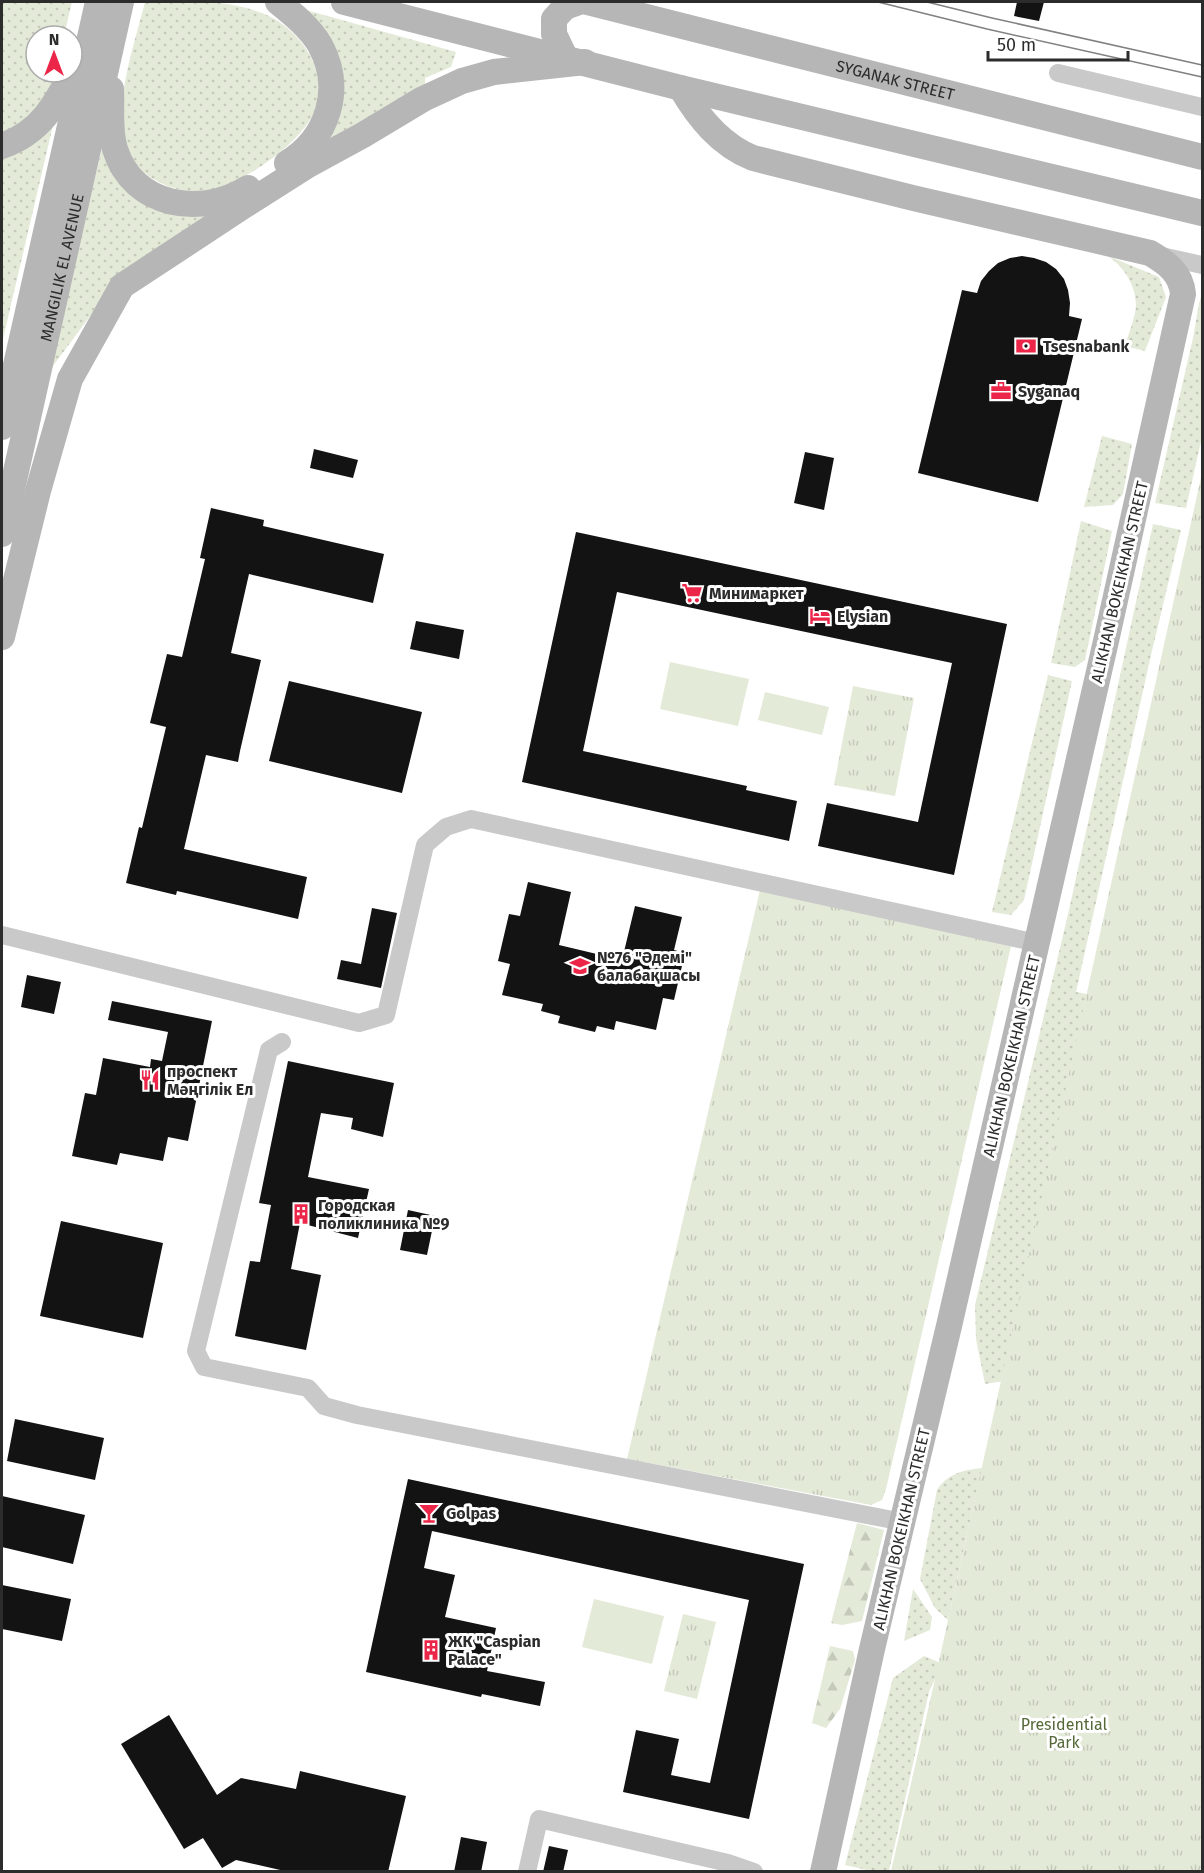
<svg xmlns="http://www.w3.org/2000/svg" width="1204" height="1873" font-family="'Fira Sans',sans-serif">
<defs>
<pattern id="grass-dots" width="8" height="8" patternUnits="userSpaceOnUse" patternTransform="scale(1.5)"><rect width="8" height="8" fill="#e4ead8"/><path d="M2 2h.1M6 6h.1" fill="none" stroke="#c4c9ba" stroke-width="1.8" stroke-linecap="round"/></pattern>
<pattern id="forest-firs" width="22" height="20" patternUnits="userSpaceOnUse" patternTransform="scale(1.5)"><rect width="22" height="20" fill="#e4ead8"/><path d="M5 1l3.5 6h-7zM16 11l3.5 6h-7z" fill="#c4c9ba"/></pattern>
<pattern id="park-tufts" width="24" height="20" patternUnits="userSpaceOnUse" patternTransform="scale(1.5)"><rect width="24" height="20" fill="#e4ead8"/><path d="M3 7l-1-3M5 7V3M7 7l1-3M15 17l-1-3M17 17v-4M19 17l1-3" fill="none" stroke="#c4c9ba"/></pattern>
</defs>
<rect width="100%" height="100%" fill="#fff"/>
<path fill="url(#grass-dots)" d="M2 2H72L64 36H36V72H55L51 85 32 117 2 136Z
M145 2C166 2 187 0 208 2 230 3 259 9 278 21 307 40 328 76 315 110 303 142 242 185 209 190 192 193 172 190 157 181 142 174 127 157 124 140 116 94 134 46 145 2Z
M299 8 456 52 451 67 425 78V90L321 151 336 119Z
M54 121 3 339 2 332V156Z
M104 139 127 185 221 209 108 292 50 370Z
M1108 256 1159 277 1166 297 1145 351 1125 346C1128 335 1136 316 1136 304 1135 284 1124 267 1108 256Z
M1202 294V437L1186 508 1155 503 1193 338 1199 303Z
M1102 436 1132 444 1123 494 1113 505 1084 507Z
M1081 521 1112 531 1085 660 1075 667 1051 663Z
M1153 524 1181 530 1151 655 1076 992 1087 994 1004 1381 985 1384 976 1339 975 1305 1069 910Z
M1048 675 1072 681 1024 900 1011 915 992 912Z
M982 1468 948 1620 935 1608 920 1579 937 1490C947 1474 963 1470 982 1468Z
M913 1589 932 1617 930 1630 904 1641Z
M924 1656 964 1673 935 1679 929 1692 889 1871H871L845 1865 893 1678Z"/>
<path fill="url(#forest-firs)" d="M857 1523 884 1530 862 1621 842 1625 831 1623Z
M830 1646 853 1651 855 1660 840 1709 826 1728 812 1723Z"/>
<path fill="url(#park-tufts)" d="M1202 473V1871H891L935 1679Z
M853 686 914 698 895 796 834 785Z
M760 890 1011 946 886 1489 882 1500 871 1505 627 1459Z
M683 1614 716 1622 697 1699 664 1691Z"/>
<path fill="#e4ead8" d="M670 662 749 679 738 726 660 709Z
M765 692 829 707 822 735 758 720Z
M594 1599 664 1616 652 1664 582 1647Z"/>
<path fill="#131313" d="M1017 2H1044L1039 21 1014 16Z
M1022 256 1034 258 1046 262 1056 269 1064 279 1068 290 1070 303 1069 316 1082 319 1038 502 918 473 962 290 977 293 981 281 989 271 998 263 1010 258Z
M314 449 358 460 353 478 310 468Z
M805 452 834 458 824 510 794 503Z
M211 508 264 520 263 526 384 554 373 603 249 574 231 653 261 660 240 751 238 762 206 755 184 849 307 877 298 919 177 891 176 895 126 883 139 827 142 828 166 727 150 723 167 654 182 657 205 559 200 558Z
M576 532 1007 624 954 875 818 846 827 803 918 822 952 663 617 592 583 751 747 786 746 790 797 801 789 841 522 782Z
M416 621 464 630 459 659 410 649Z
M289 681 422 712 402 793 269 761Z
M528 882 571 892 559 945 622 960 635 906 682 917 674 950 685 953 674 1000 663 998 656 1030 616 1021 614 1030 597 1026 595 1032 558 1023 560 1016 541 1011 543 1004 502 995 510 964 498 961 509 914 520 916Z
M372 908 397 913 381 988 337 979 341 960 361 964Z
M27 975 61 982 54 1014 21 1007Z
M112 1001 212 1021 188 1141 168 1137 163 1161 120 1153 117 1165 72 1156 85 1093 96 1095 103 1058 150 1067 151 1059 162 1061 168 1032 108 1020Z
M288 1061 394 1083 383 1137 351 1129 353 1118 321 1113 308 1177 369 1189 358 1238 300 1223 291 1269 321 1275 306 1350 235 1336 250 1261 260 1262 271 1205 259 1203Z
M408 1210 435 1216 427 1255 400 1250Z
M61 1221 163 1243 143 1338 40 1316Z
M15 1419 104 1438 95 1480 7 1461Z
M408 1479 804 1564 749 1819 623 1792 636 1730 679 1739 671 1775 710 1783 749 1600 432 1531 424 1568 455 1575 445 1617 496 1628 487 1671 545 1682 540 1706 482 1694 481 1697 366 1672Z
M2 1496 85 1515 73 1564 2 1547Z
M2 1585 71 1599 62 1641 2 1629Z
M169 1715 217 1795 241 1778 296 1789 300 1771 406 1796 388 1872H289L236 1860 222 1868 203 1838 184 1849 121 1744Z
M461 1837 487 1842 481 1872H454Z
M549 1846 568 1850 563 1872H543Z"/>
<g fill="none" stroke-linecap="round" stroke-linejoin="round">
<path stroke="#c9c9c9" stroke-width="18" d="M1058 73 1202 107
M1157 255 1202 265
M2 935 359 1023 386 1015 425 845 446 827 471 819 1037 943
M282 1042 269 1050 196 1351 204 1367 308 1388 324 1406 357 1415 903 1522
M527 1872 539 1819 728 1863 754 1872"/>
<g stroke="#b6b6b6" stroke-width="26">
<path d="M278 2C293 14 310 28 320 45 344 89 328 138 287 163"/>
<path d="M344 2 681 88 1202 213"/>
<path id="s1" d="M587 2 1202 157"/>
<path d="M565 57 554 34V19L565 7 579 2"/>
<path d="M681 88C698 117 720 145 753 158L913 198 1150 253C1167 263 1181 273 1183 294L1106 641 949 1326 872 1649 823 1872"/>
<path d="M111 89C112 108 109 131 115 149 133 208 202 217 248 188"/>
<path d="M2 146C41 132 55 105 73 71"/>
<path d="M2 427 98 2"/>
<path id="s2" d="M2 534 121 2"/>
<path d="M2 637 38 491 70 379 122 286 242 207 308 165 363 135 423 99 462 81 494 72 585 62"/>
</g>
<path stroke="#818181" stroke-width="1.5" d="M878 2 987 29 1202 77
M927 2 992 18 1202 65"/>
</g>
<defs>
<g id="bank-bare" transform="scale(1.62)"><path d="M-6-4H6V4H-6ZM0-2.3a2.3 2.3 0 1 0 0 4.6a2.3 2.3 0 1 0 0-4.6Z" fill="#eb2648" stroke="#fff" stroke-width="2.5" paint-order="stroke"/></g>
<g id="office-bare" transform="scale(1.62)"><path d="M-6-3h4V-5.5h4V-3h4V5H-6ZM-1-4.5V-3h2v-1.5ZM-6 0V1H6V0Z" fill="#eb2648" stroke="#fff" stroke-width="2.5" paint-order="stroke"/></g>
<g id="supermarket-bare" transform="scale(1.62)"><path d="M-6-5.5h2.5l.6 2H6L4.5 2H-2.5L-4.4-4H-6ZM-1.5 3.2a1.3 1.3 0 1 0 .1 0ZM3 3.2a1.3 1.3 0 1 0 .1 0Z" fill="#eb2648" stroke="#fff" stroke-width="2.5" paint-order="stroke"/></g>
<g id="hotel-bare" transform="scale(1.62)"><path d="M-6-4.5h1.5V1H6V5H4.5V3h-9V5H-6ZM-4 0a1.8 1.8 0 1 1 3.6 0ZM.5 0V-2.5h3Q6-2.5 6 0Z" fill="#eb2648" stroke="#fff" stroke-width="2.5" paint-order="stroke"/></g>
<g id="school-bare" transform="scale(1.62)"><path d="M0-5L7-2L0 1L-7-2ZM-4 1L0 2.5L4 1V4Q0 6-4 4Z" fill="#eb2648" stroke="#fff" stroke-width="2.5" paint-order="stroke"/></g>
<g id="restaurant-bare" transform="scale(1.62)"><path d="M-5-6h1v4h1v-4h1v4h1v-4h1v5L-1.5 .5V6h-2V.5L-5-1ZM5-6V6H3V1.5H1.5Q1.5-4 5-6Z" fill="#eb2648" stroke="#fff" stroke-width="2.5" paint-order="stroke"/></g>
<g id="building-bare" transform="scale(1.62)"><path d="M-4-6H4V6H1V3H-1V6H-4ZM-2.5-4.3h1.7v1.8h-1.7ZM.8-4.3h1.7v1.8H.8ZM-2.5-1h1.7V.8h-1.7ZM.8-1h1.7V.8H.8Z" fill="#eb2648" stroke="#fff" stroke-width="2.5" paint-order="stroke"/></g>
<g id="bar-bare" transform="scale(1.62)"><path d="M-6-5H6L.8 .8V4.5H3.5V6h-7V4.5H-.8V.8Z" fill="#eb2648" stroke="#fff" stroke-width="2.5" paint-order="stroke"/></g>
</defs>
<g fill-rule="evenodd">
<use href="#bank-bare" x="1026" y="346"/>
<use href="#office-bare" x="1001" y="391"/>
<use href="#supermarket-bare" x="692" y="593"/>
<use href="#hotel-bare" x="820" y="616"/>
<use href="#school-bare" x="580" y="966"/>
<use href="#restaurant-bare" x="150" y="1080"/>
<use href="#building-bare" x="301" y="1214"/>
<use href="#bar-bare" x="429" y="1513"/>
<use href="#building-bare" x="431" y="1650"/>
</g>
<g text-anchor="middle" stroke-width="6" stroke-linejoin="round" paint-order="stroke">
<g font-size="16" fill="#2c2c2c" stroke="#fff">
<text dy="6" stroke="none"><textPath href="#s1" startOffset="318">SYGANAK STREET</textPath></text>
<text dy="6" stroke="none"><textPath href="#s2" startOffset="273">MANGILIK EL AVENUE</textPath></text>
<text transform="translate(1119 582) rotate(-77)" y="6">ALIKHAN BOKEIKHAN STREET</text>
<text transform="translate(1011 1056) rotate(-77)" y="6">ALIKHAN BOKEIKHAN STREET</text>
<text transform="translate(901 1529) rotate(-77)" y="6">ALIKHAN BOKEIKHAN STREET</text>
</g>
<g font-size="16" font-weight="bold" fill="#2c2c2c" stroke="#fff" text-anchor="start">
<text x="1043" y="352">Tsesnabank</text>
<text x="1018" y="397">Syganaq</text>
<text x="709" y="599">Минимаркет</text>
<text x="837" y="622">Elysian</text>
<text x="597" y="963">№76 "Әдемі"<tspan x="597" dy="18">балабақшасы</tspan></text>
<text x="167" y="1077">проспект<tspan x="167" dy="18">Мәңгілік Ел</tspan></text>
<text x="318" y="1211">Городская<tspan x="318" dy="18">поликлиника №9</tspan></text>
<text x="446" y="1519">Golpas</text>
<text x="448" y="1647">ЖК "Caspian<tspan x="448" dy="18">Palace"</tspan></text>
</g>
<g font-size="16" fill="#546838" stroke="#fff">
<text x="1064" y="1730">Presidential<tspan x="1064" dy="18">Park</tspan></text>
</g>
</g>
<rect width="1204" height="1873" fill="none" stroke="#2c2c2c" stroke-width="6"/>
<g transform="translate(54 54)"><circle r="28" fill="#ffffff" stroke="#ababab" stroke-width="1.5"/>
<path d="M0-4.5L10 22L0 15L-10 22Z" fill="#eb2648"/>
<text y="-9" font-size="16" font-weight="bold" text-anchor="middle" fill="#2c2c2c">N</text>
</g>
<path d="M988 51v9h140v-9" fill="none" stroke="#2c2c2c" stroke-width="3"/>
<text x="997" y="51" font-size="18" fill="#2c2c2c" stroke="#ffffff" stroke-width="4.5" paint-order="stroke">50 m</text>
</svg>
